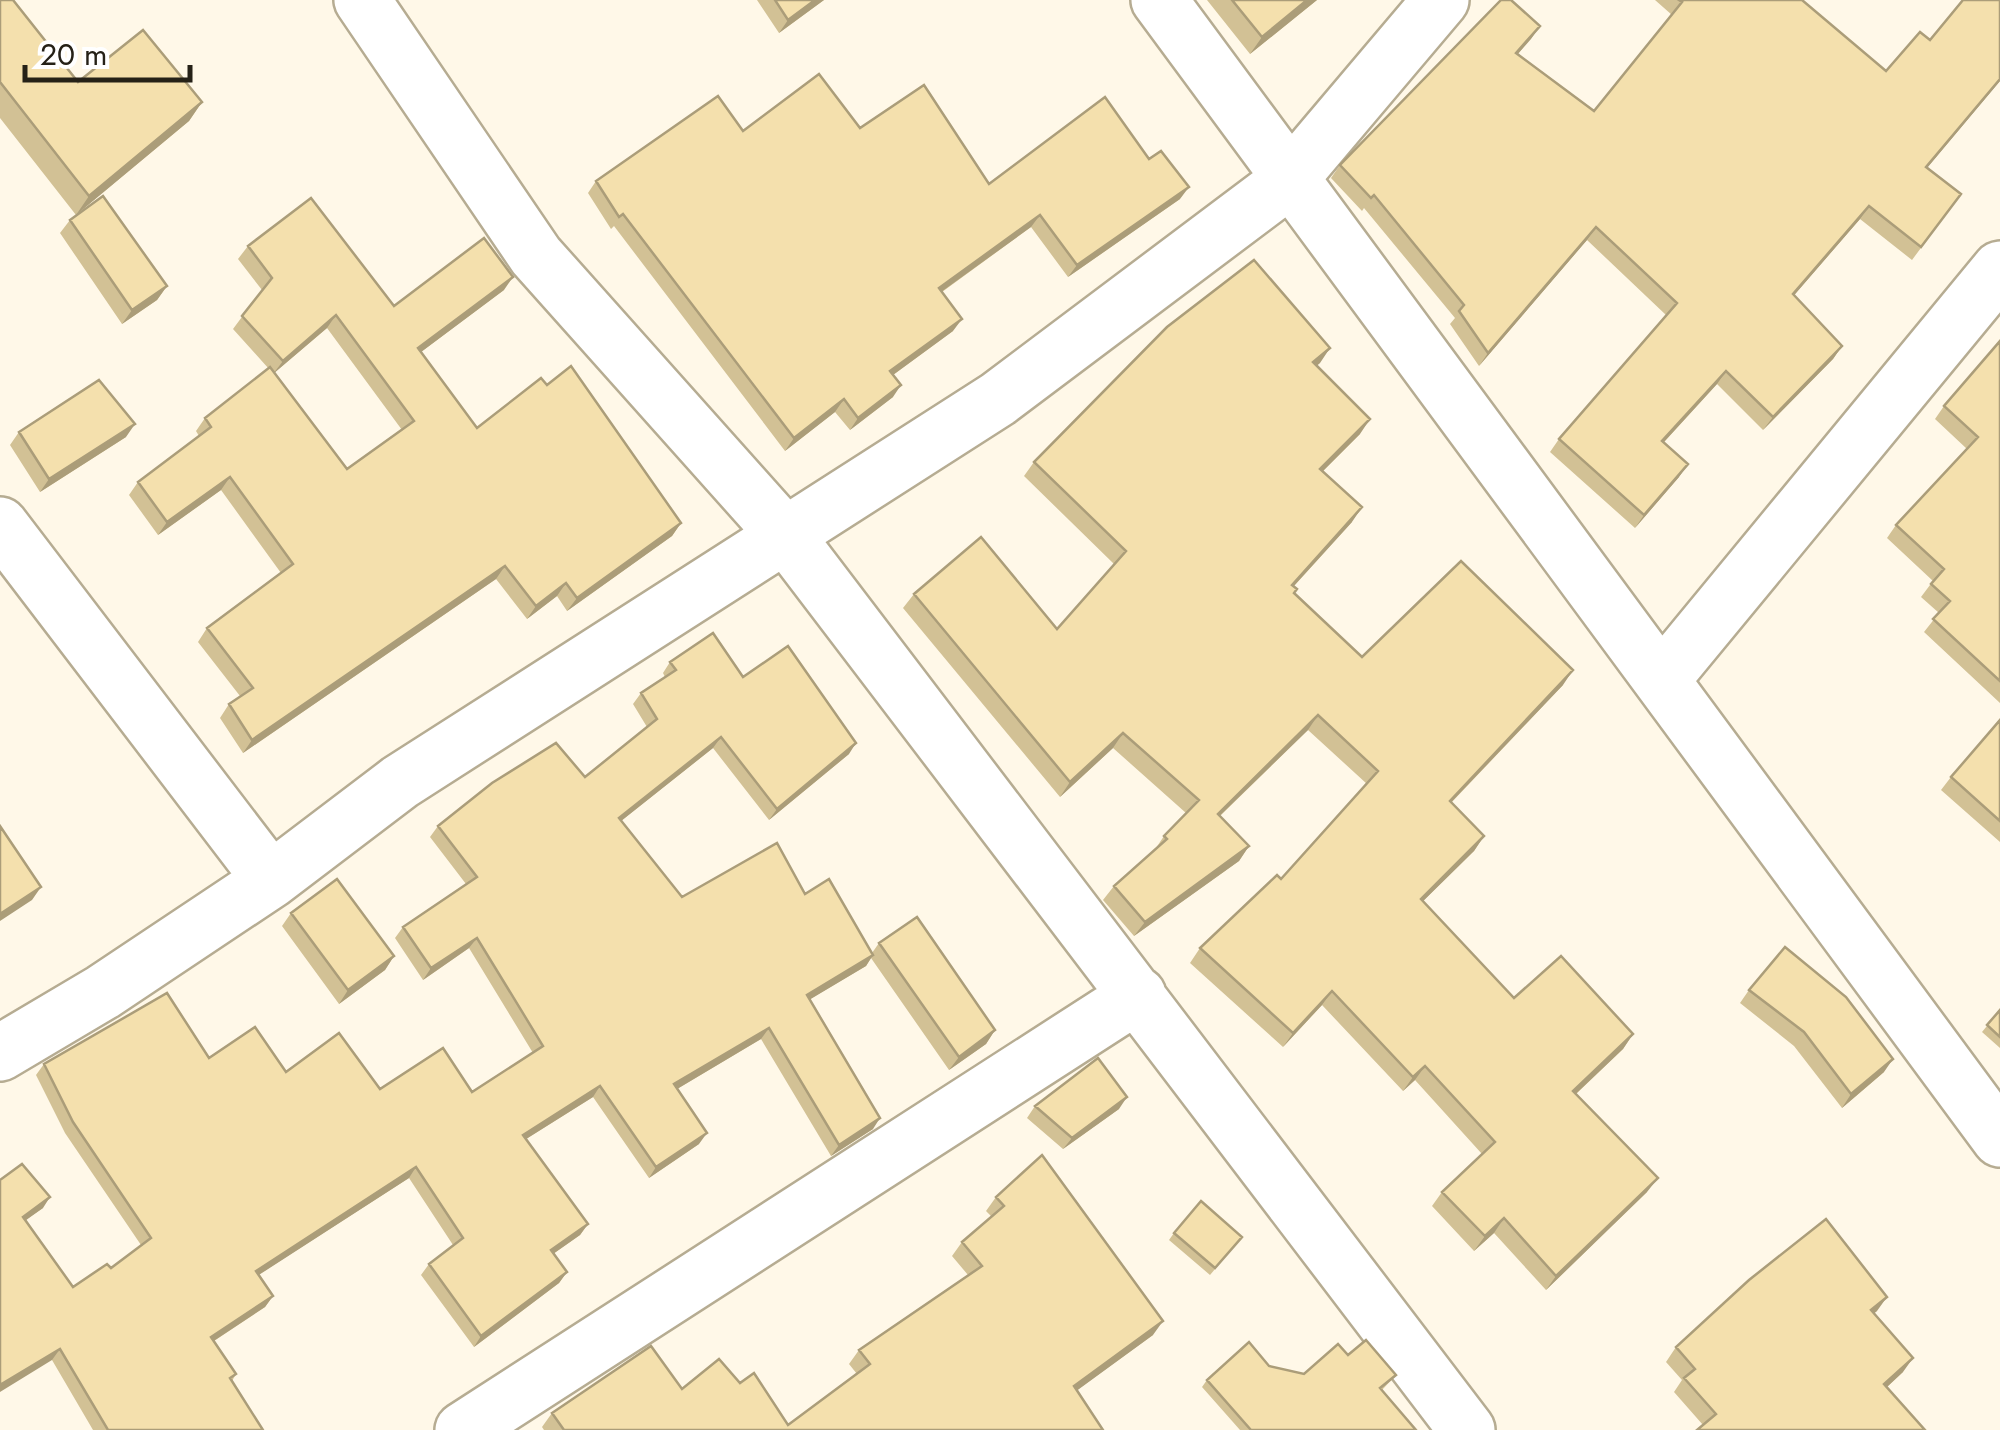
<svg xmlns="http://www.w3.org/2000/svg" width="2000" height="1430" font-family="Jost,sans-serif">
<rect width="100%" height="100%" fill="#fff8e8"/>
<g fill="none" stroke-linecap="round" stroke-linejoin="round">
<g stroke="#b6ac92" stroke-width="60">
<path id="minor" d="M362 0 536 256 787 537 1467 1430
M1159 0 2000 1139
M0 525 271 880
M1663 678 2000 269
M0 1053 103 992 271 880 400 782 998 399 1288 181 1441 0
M463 1430 1138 995"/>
</g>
<use href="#minor" stroke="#fff" stroke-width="55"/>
</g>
<path fill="#d2c195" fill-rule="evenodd" d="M0 0 78 82 202 102 189 121 76 215 0 118Z
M757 0H824L779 33Z
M1207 0H1317L1250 54Z
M1655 0H1802L1928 168 1961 194 1912 260 1860 219 1794 295 1842 346 1833 359 1763 430 1717 384 1664 442 1679 477 1635 528 1550 452 1559 439 1666 315 1587 240 1479 366 1450 324 1455 318 1364 208 1362 211 1331 178 1340 165 1540 26 1518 54 1594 111 1672 15Z
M860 128 989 184 1149 159 1180 199 1068 277 1031 227 942 292 953 331 893 375V397L850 430 835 412 785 451 614 226 611 229 588 193 596 181 743 131Z
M70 220 167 286 157 300 122 324 60 233Z
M248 246 394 306 504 290 421 352 477 428 547 385 681 523 672 536 567 611 557 596 527 619 496 579 243 753 220 718 229 704 240 696 198 642 207 628 281 573 221 490 158 535 129 495 138 482 199 436 196 431 205 418 269 369 233 329 262 290 238 259ZM327 328 402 430 347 469 274 373Z
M2000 341V703L1924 632 1939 613 1921 597 1933 581 1887 538 1896 525 1967 449 1935 419 1944 406Z
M1320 363 1316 366 1360 434 1323 471 1352 522 1294 586V593L1362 657 1563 685 1451 803 1484 836 1474 851 1423 901 1514 998 1633 1034 1623 1049 1576 1094 1647 1192 1546 1290 1494 1233 1474 1251 1432 1206 1442 1192 1482 1154 1415 1080 1403 1091 1322 1005 1283 1047 1190 963 1200 948 1281 879 1367 784 1308 730 1220 816 1249 846 1239 861 1134 936 1103 900 1114 886 1154 851 1164 836 1186 813 1113 748 1060 797 903 608 914 594 1057 629 1114 564 1024 476 1034 462Z
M19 432 126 437 40 492 10 445Z
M670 662 743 677 849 754 769 820 713 748 621 821 682 897 805 894 872 953 879 943 995 1030 986 1044 949 1070 871 958 866 966 810 999 873 1129 831 1156 761 1039 677 1089 699 1144 649 1178 593 1097 526 1139 588 1224 580 1235 553 1254 567 1272 559 1283 474 1347 421 1275 429 1264 453 1245 409 1178 258 1275 273 1296 265 1307 214 1341 236 1374 232 1381 263 1430H93L52 1360 0 1180 43 1208 25 1220 73 1287 111 1268 141 1245 65 1133 36 1075 44 1064 209 1058 380 1089 472 1092 533 1053 469 948 423 980 395 938 403 927 466 884 430 837 438 826 585 777 647 727 633 704 641 693 665 677 663 673Z
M2000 720V842L1941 790 1951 777Z
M291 913 394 956 385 970 339 1004 282 926Z
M1749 990 1884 1072 1842 1108 1794 1046 1740 1003Z
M2000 1010V1048L1982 1032Z
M1035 1106 1119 1109 1063 1149 1027 1118Z
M996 1197 1153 1335 1077 1390 1103 1430H544L542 1427 552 1413 682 1389 740 1383 788 1425 857 1374 849 1364 859 1350 968 1275 952 1256 962 1242 992 1217 986 1211Z
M1174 1233 1237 1243 1210 1275 1169 1240Z
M1877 1311 1874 1313 1903 1372 1887 1387 1703 1425 1674 1392 1682 1380 1666 1362 1676 1347Z
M1348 1355 1396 1375 1382 1390 1416 1430H1240L1202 1387 1207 1380 1269 1366 1304 1374Z"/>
<path fill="#ab9d79" d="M815 0H824L779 33 788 20Z
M1307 0H1317L1250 54 1262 37Z
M1540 26 1531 39 1507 66 1516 53Z
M2000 79V81L1917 180 1926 167Z
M202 102 189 121 76 215 89 196Z
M1189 187 1180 199 1068 277 1077 265Z
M1869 206 1860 219 1784 307 1793 294Z
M1040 215 1031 227 930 300 939 288Z
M1596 227 1587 240 1479 366 1488 353Z
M513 277 504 290 409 361 418 348Z
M167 286 157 300 122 324 132 310Z
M336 315 327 328 273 374 283 361Z
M962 319 953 331 882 383 890 371Z
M1842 346 1833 359 1763 430 1773 417Z
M1330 348 1320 363 1303 377 1313 362Z
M1726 371 1717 384 1653 454 1662 441Z
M901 385 893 397 850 430 858 418Z
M844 399 835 412 785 451 794 438Z
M1370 419 1360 434 1310 484 1320 469Z
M135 424 126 437 40 492 49 479Z
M1688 464 1679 477 1635 528 1644 515Z
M230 477 221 490 158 535 167 522Z
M1362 507 1352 522 1282 599 1292 585Z
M681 523 672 536 567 611 577 598Z
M505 566 496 579 243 753 252 740Z
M566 583 557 596 527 619 536 606Z
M1573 670 1563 685 1439 815 1450 801Z
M1318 715 1308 730 1207 828 1218 814Z
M1123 733 1113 748 1060 797 1070 782Z
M721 737 713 748 611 829 619 818Z
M856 743 849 754 769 820 777 809Z
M1484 836 1474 851 1411 913 1421 899Z
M1249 846 1239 861 1134 936 1145 922Z
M41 887 32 900 0 921V914Z
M477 938 469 948 423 980 431 968Z
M873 955 866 966 799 1006 807 995Z
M394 956 385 970 339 1004 348 990Z
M1332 991 1322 1005 1283 1047 1293 1033Z
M769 1028 761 1039 667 1095 674 1084Z
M995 1030 986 1044 949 1070 959 1057Z
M1633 1034 1623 1049 1563 1106 1573 1091Z
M1893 1059 1884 1072 1842 1108 1851 1094Z
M1425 1066 1415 1080 1403 1091 1413 1077Z
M600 1086 593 1097 515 1146 523 1135Z
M1127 1097 1119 1109 1063 1149 1072 1138Z
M880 1118 873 1129 831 1156 839 1145Z
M707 1133 699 1144 649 1178 656 1167Z
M416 1167 409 1178 248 1282 256 1271Z
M1658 1178 1647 1192 1546 1290 1556 1276Z
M50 1197 43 1208 15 1228 23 1217Z
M1504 1218 1494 1233 1474 1251 1485 1236Z
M588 1224 580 1235 543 1261 551 1250Z
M567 1272 559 1283 474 1347 481 1336Z
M273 1296 265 1307 203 1348 211 1337Z
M1887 1297 1877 1311 1861 1324 1871 1310Z
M1163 1321 1153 1335 1064 1400 1074 1386Z
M60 1349 52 1360 0 1392V1385Z
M1913 1358 1903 1372 1874 1399 1884 1384Z"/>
<path fill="#f4e0ad" stroke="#ab9d79" stroke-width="2.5" d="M0 0H13L78 82 143 30 202 102 89 196 0 82Z
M775 0H815L788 20Z
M1232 0H1307L1262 37Z
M1501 0H1511L1540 26 1516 53 1594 111 1682 2 1679 0H1802L1886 71 1920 32 1930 40 1963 0H2000V79L1926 167 1961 194 1921 247 1869 206 1793 294 1842 346 1773 417 1726 371 1662 441 1688 464 1644 515 1559 439 1677 303 1596 227 1488 353 1459 311 1464 305 1374 195 1371 198 1340 165Z
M819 74 860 128 924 85 989 184 1105 97 1149 159 1161 151 1189 187 1077 265 1040 215 939 288 962 319 890 371 901 385 858 418 844 399 794 438 623 214 619 217 596 181 718 96 743 131Z
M103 196 167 286 132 310 70 220Z
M311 198 394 306 484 238 513 277 418 348 477 428 541 378 547 385 571 366 681 523 577 598 566 583 536 606 505 566 252 740 229 704 253 688 207 628 293 564 230 477 167 522 138 482 211 427 205 418 270 367 347 469 414 421 336 315 283 361 242 316 272 278 248 246Z
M1254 260 1330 348 1313 362 1370 419 1320 469 1362 507 1292 585 1297 589 1294 593 1362 657 1461 561 1573 670 1450 801 1484 836 1421 899 1514 998 1561 956 1633 1034 1573 1091 1658 1178 1556 1276 1504 1218 1485 1236 1442 1192 1495 1142 1425 1066 1413 1077 1332 991 1293 1033 1200 948 1277 875 1281 879 1378 771 1318 715 1218 814 1249 846 1145 922 1114 886 1167 839 1164 836 1199 800 1123 733 1070 782 914 594 981 537 1057 629 1126 551 1034 462 1167 327Z
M2000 341V681L1933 619 1950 601 1931 584 1944 569 1896 525 1978 437 1944 406Z
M99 380 135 424 49 479 19 432Z
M713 633 743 677 788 646 856 743 777 809 721 737 619 818 682 897 777 843 805 894 829 879 873 955 807 995 880 1118 839 1145 769 1028 674 1084 707 1133 656 1167 600 1086 523 1135 588 1224 551 1250 567 1272 481 1336 429 1264 463 1238 416 1167 256 1271 273 1296 211 1337 236 1374 230 1378 263 1430H108L60 1349 0 1385V1180L22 1164 50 1197 23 1217 73 1287 107 1264 111 1268 151 1238 73 1122 44 1064 167 993 209 1058 255 1027 286 1072 339 1033 380 1089 443 1048 472 1092 543 1046 477 938 431 968 403 927 477 877 438 826 492 783 556 743 585 777 657 719 641 693 676 670 670 662Z
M2000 720V821L1951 777Z
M0 826 41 887 0 914Z
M337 879 394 956 348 990 291 913Z
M917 917 995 1030 959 1057 879 943Z
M1785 947 1846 997 1893 1059 1851 1094 1804 1032 1749 990Z
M2000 1010V1037L1987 1025Z
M1098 1058 1127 1097 1072 1138 1035 1106Z
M1042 1155 1163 1321 1074 1386 1103 1430H564L552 1413 651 1346 682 1389 719 1359 740 1383 754 1373 788 1425 870 1364 859 1350 982 1266 962 1242 1004 1206 996 1197Z
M1201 1201 1242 1237 1215 1268 1174 1233Z
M1826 1219 1887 1297 1871 1310 1913 1358 1884 1384 1925 1430H1697L1716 1414 1684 1378 1695 1369 1676 1347 1749 1280Z
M1366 1340 1396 1375 1380 1388 1416 1430H1251L1207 1380 1249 1342 1269 1366 1304 1374 1338 1344 1348 1355Z"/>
<path d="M25 65v15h165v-15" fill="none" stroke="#252117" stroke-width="5"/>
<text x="40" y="65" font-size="30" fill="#252117" stroke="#ffffff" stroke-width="8" paint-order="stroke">20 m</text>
</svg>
